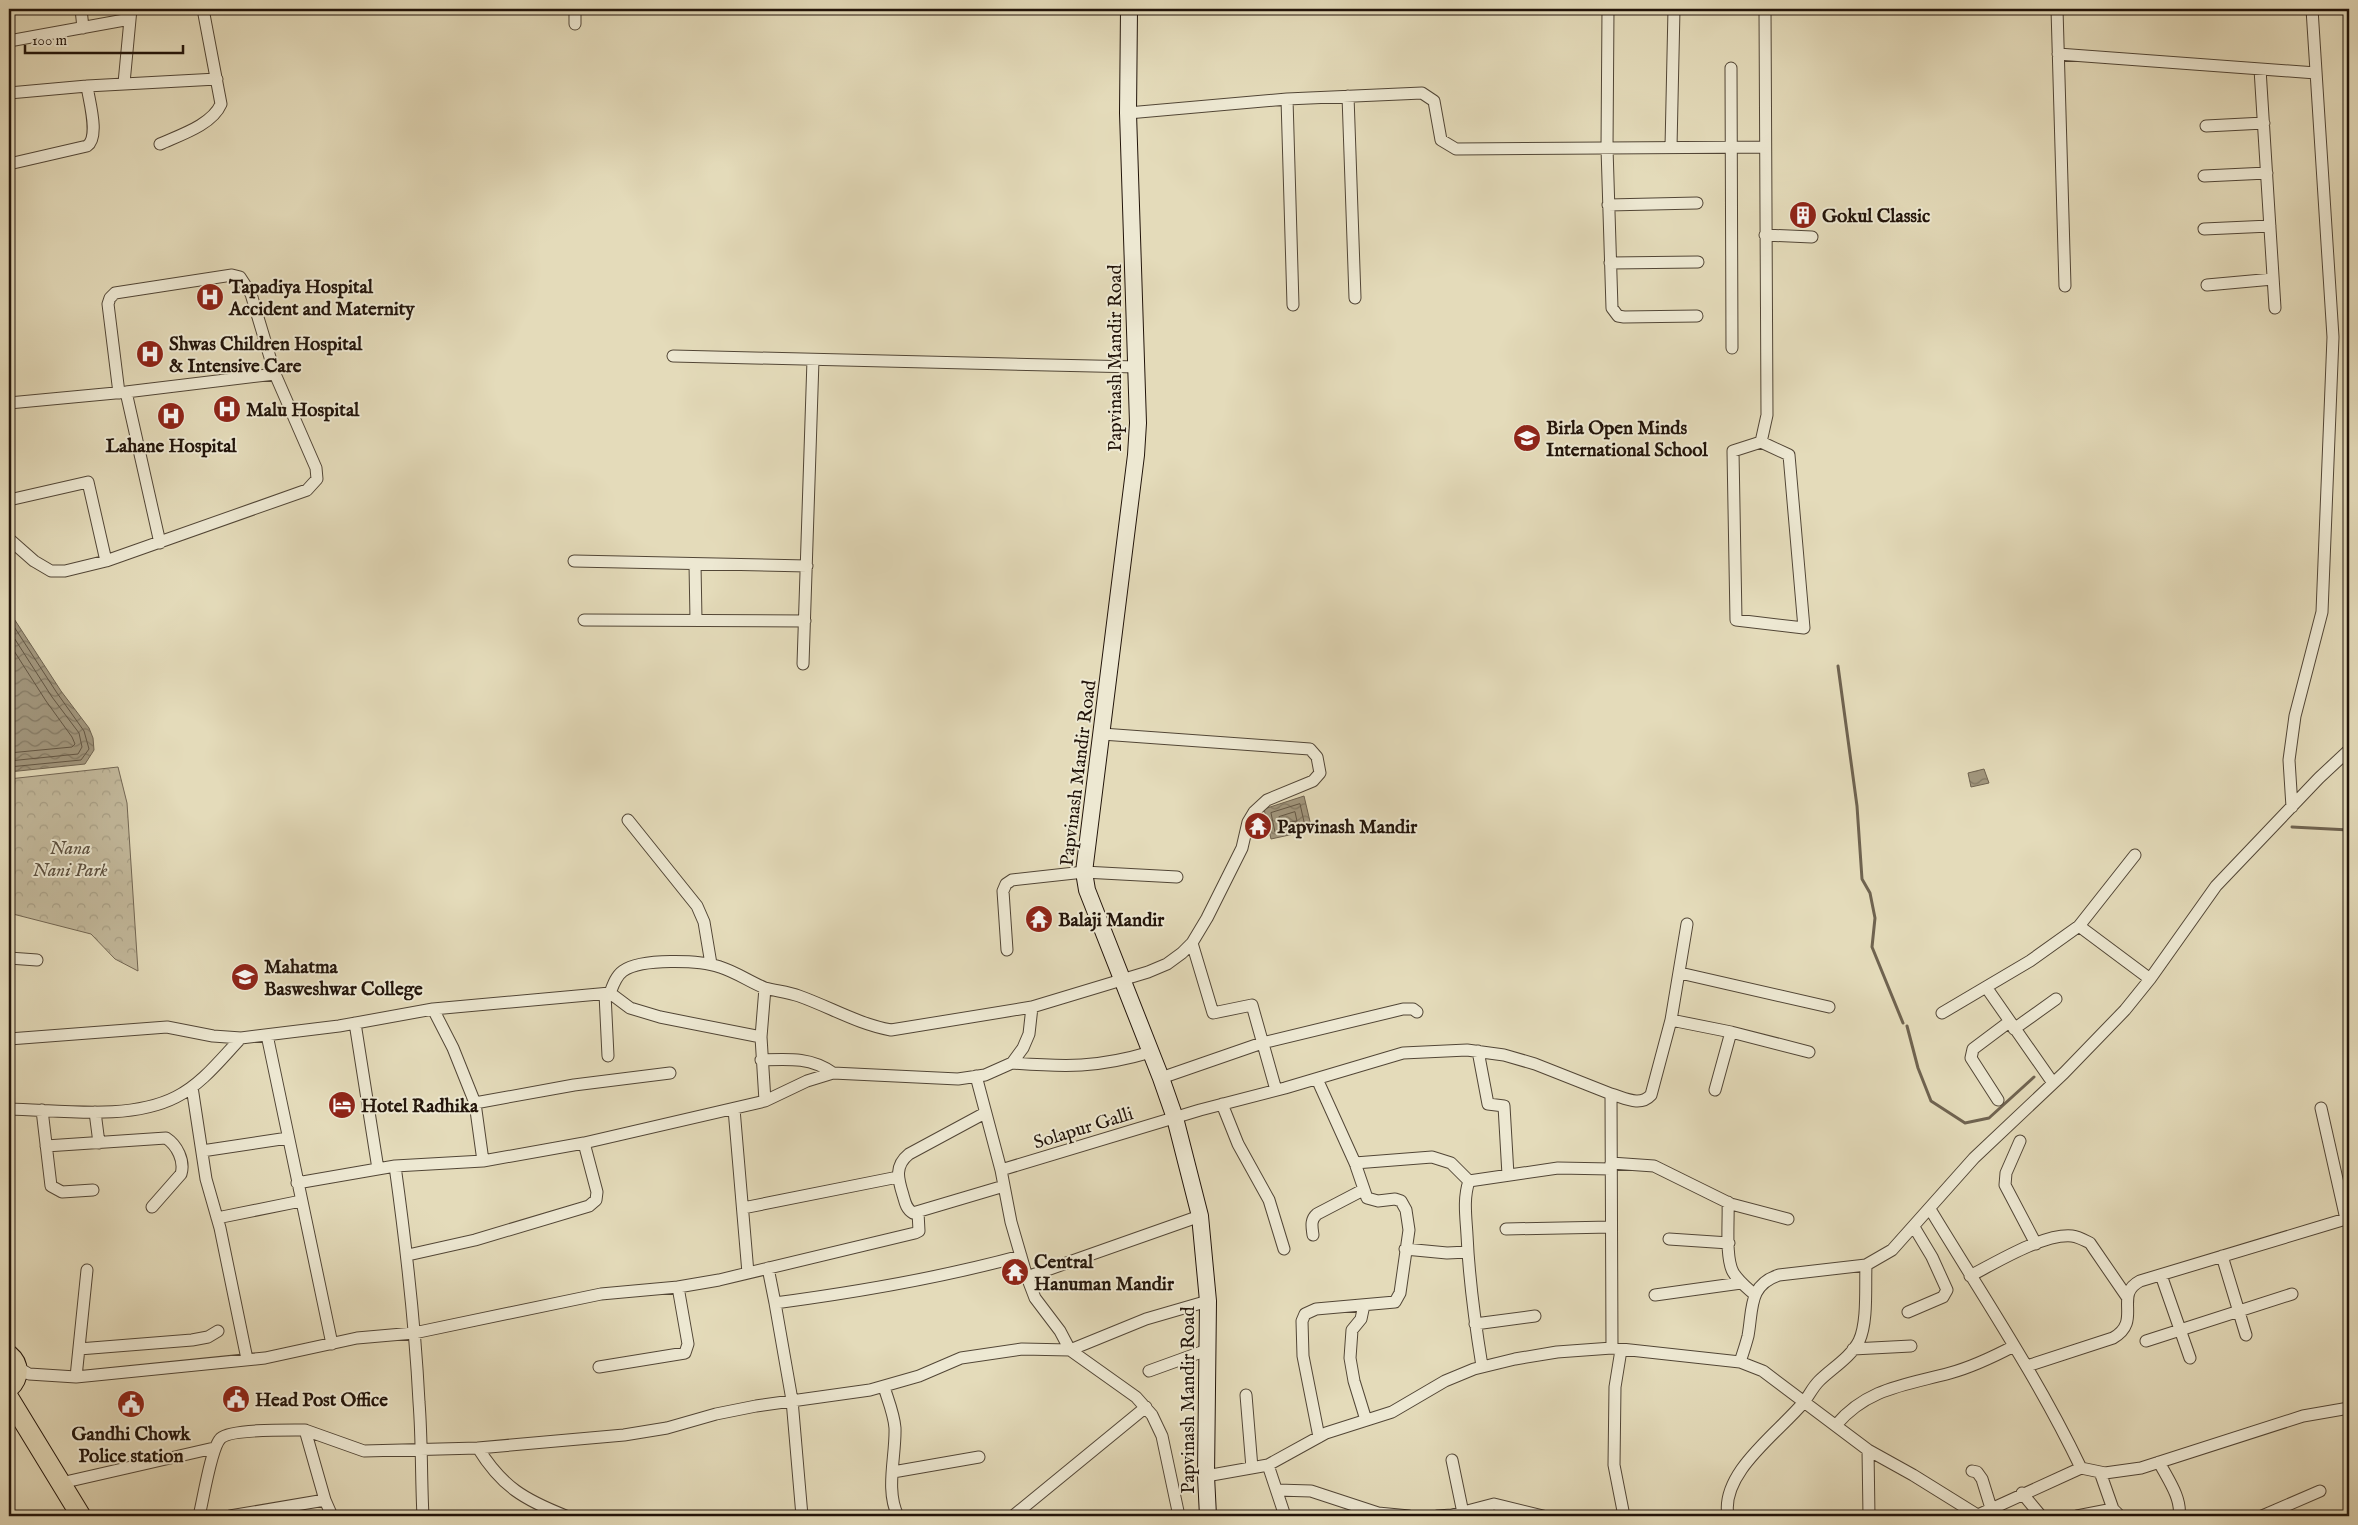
<svg xmlns="http://www.w3.org/2000/svg" width="2358" height="1525" font-family="'IM FELL English',serif">
<defs>
<pattern id="forest-crowns" width="20" height="18" patternUnits="userSpaceOnUse" patternTransform="scale(1.25)"><rect width="20" height="18" fill="#c3b99c"/><path d="M2 6a3 3 0 1 1 6 0M12 15a3 3 0 1 1 6 0" fill="none" stroke="#a79e85"/></pattern>
<pattern id="water-waves" width="16" height="10" patternUnits="userSpaceOnUse" patternTransform="scale(1.25)"><rect width="16" height="10" fill="#a2977e"/><path d="M0 5q4-4 8 0t8 0" fill="none" stroke="#847a65"/></pattern>
</defs>
<rect width="100%" height="100%" fill="#e4dbba"/>
<filter id="stains"><feTurbulence type="fractalNoise" baseFrequency=".004" numOctaves="4"/><feColorMatrix values="0 0 0 0 .2 0 0 0 0 .09 0 0 0 0 .02 0 0 0 .5 -.17"/></filter>
<radialGradient id="worn" r=".72"><stop offset=".6" stop-color="#630" stop-opacity="0"/><stop offset="1" stop-color="#630" stop-opacity=".3"/></radialGradient>
<path fill="url(#forest-crowns)" stroke="#726653" d="M118 767 127 803 138 971 115 959 91 934 9 913V779Z"/>
<path fill="url(#water-waves)" stroke="#6f6350" d="M9 611 61 691 89 728 93 738 94 750 85 764 9 772Z
M1984 769 1989 783 1971 787 1968 773Z
M1304 796 1312 830 1271 839 1264 809Z"/>
<g fill="none" stroke-linecap="round" stroke-linejoin="round">
<path stroke="#625644" stroke-width="1" d="M9 619 57 693 84 731 89 749 81 760 9 767
M9 630 52 697 79 733 82 747 78 754 9 761
M9 643 46 701 72 737 75 744 72 747 9 753
M1300 804 1305 826 1275 832 1271 813Z
M1295 812 1297 821 1280 824 1279 817Z"/>
<path stroke="#6f6350" stroke-width="3" d="M1838 666 1857 806 1862 879 1870 893 1875 918 1872 947 1903 1023
M2292 827 2349 830
M1907 1026 1918 1068 1931 1101 1965 1123 1989 1118 2034 1077"/>
<g stroke="#524636" stroke-width="13">
<path id="street" d="M81 9 83 28
M575 9V24
M1608 9 1607 148 1612 308 1618 316 1624 317 1697 316
M2057 9 2065 286
M9 41 130 19
M2058 54 2316 73
M1731 68 1732 348
M2260 69 2275 308
M124 83 131 9
M9 93 87 86 217 79
M1348 96 1355 298
M1287 99 1293 305
M1128 113 1287 99 1422 93 1434 101 1441 140 1456 149 1765 147
M2206 126 2264 123
M160 144C180 135 212 125 221 104L203 9
M1671 147 1674 9
M9 164 87 146C100 137 89 101 87 86
M2204 176 2267 173
M1608 205 1697 203
M2204 229 2270 226
M1765 235 1812 237
M1610 263 1698 262
M2207 285 2273 279
M673 356 1137 367
M126 392 160 543
M119 393 108 304 110 298 115 293 232 275 240 277 251 294 275 374
M9 403 126 392 275 374 316 468 317 479 307 490 106 561 65 571H51L34 561 9 539
M1761 442 1789 455 1804 628 1736 620 1733 451 1761 442 1767 415 1765 9
M9 500 88 482 106 561
M574 561 807 566
M695 564 696 620
M584 620 805 621
M803 664 813 360
M2292 807 2289 760 2295 716 2322 612 2333 337 2312 9
M628 820 697 906 704 922 711 964
M2079 926 2150 979
M1192 943 1213 1013 1252 1005 1276 1090
M1007 950 1003 891 1006 884 1012 880 1084 872 1177 877
M9 958 37 960
M1680 973 1829 1007
M1986 987 2053 1083
M610 993 630 1008 660 1017 761 1037 765 1101
M605 994 608 1056
M433 1009 453 1048 475 1103 483 1161
M1942 1013 2030 961 2079 926 2135 855
M1671 1020 1687 924
M355 1023 378 1169
M2014 1029 2056 999
M1731 1032 1809 1052
M267 1035 332 1344
M761 1037 765 988
M9 1039 167 1027 213 1036 241 1038 339 1026 433 1009 610 993C613 985 616 976 623 971 641 958 700 960 720 967 736 972 750 982 765 988 776 991 788 992 799 996 830 1007 858 1024 891 1030L1032 1007
M1478 1051 1488 1104 1504 1106 1508 1175
M761 1060C788 1059 811 1057 833 1073
M1012 1063C1066 1067 1097 1068 1151 1052
M976 1076 1001 1170 1011 1222 1027 1277 1200 1216
M1161 1078 1262 1043 1403 1009H1413L1417 1012
M1317 1079 1355 1163 1367 1198 1378 1201 1395 1199 1401 1201 1406 1210 1409 1230 1400 1293 1395 1302 1316 1309 1305 1314 1302 1321 1303 1356 1319 1437
M192 1087 206 1179 220 1228 247 1359
M1611 1094C1625 1098 1640 1107 1651 1095L1671 1020 1731 1032 1715 1090
M1998 1100 1971 1058 1973 1049 2009 1022
M475 1103 574 1085 670 1073
M1222 1104 1238 1144 1269 1200 1284 1249
M2321 1108 2346 1219
M9 1109C60 1110 129 1121 176 1097 202 1084 221 1059 241 1038
M734 1109 748 1273
M42 1110 51 1186 62 1192 93 1190
M95 1112 99 1143
M985 1113 909 1154C894 1166 898 1179 903 1195 905 1202 906 1209 913 1213L1004 1186
M2020 1141 2006 1173 2005 1185 2036 1244
M46 1146 166 1138C177 1145 185 1161 181 1174L152 1207
M202 1151 288 1138
M1355 1163 1432 1157 1451 1163 1469 1181
M1611 1163 1654 1166 1731 1204 1788 1219
M395 1166C406 1245 415 1323 419 1402 422 1440 421 1478 423 1516
M1001 1170 1200 1110 1285 1088 1403 1053 1467 1050 1504 1055 1535 1064 1611 1094 1612 1348
M297 1183 395 1166 483 1161 584 1143 765 1101 807 1081 833 1073 958 1079 985 1075 1012 1063 1023 1048 1029 1034 1032 1007 1148 972 1167 964 1182 953 1192 943 1207 918 1242 848 1248 822 1254 812 1267 800 1313 781 1320 773 1317 757 1310 749 1102 734
M1728 1202C1729 1220 1725 1257 1733 1272 1738 1281 1746 1287 1754 1294
M743 1208 898 1177
M1930 1209C1982 1295 2038 1378 2081 1468L1978 1515
M217 1218 301 1201
M1506 1229 1611 1227
M1313 1235C1312 1227 1310 1220 1317 1214L1363 1190
M1669 1239 1729 1243
M1405 1249 1447 1253 1468 1252
M408 1255 475 1240 589 1206 596 1200 597 1192 584 1143
M2222 1256 2246 1335
M768 1268 775 1303
M2161 1275 2190 1358
M1970 1276C1995 1263 2044 1233 2072 1236 2079 1237 2084 1240 2090 1243L2127 1297
M1027 1277 1035 1298 1060 1331 1070 1350 1136 1397 1152 1415 1162 1436 1179 1516
M1655 1295 1741 1283
M1364 1305 1361 1319 1352 1330 1350 1358 1354 1381 1366 1420
M1908 1312 1943 1297 1947 1290 1932 1257 1914 1227
M1475 1324 1535 1316
M2146 1341 2292 1294
M79 1349 192 1340 208 1337 218 1331
M1853 1349 1911 1346
M1621 1350 1615 1387 1614 1465 1624 1516
M1740 1362 1763 1371 1868 1450 1913 1475 1979 1516
M1482 1366C1475 1323 1469 1279 1467 1235 1466 1217 1463 1199 1469 1181L1558 1168 1611 1169
M2027 1366 2113 1338C2143 1321 2113 1295 2140 1281L2349 1218
M17 1367 29 1374 76 1377 265 1358 357 1338 414 1333 601 1294 678 1287 719 1280 915 1233 919 1231 918 1212
M599 1367 685 1353 688 1344 678 1287
M1149 1371 1207 1350
M76 1377 87 1270
M884 1387C888 1400 894 1414 895 1428 896 1456 885 1490 898 1516
M1246 1395 1252 1468
M1836 1425C1867 1388 1906 1385 1950 1373 1972 1367 1993 1357 2014 1346
M305 1430 364 1451 478 1448C502 1487 525 1500 566 1516
M478 1448 624 1435 667 1428 716 1414 756 1406 870 1390 919 1376 961 1358 1022 1349 1070 1350 1146 1319 1208 1301
M1868 1450 1869 1516
M1452 1460 1463 1513
M2159 1462C2167 1478 2182 1498 2179 1516
M1268 1465 1285 1516
M2081 1468 2105 1473 2141 1468 2303 1416 2349 1408
M1972 1471 1977 1472 1982 1479 1991 1508
M893 1472 979 1457
M2100 1472 2113 1509 2120 1516
M1206 1476 1268 1465 1326 1433 1392 1412 1445 1381 1474 1369 1515 1359 1557 1352 1612 1348 1740 1362C1743 1353 1746 1344 1748 1336 1753 1309 1748 1285 1779 1275L1866 1265 1892 1250 1974 1158 2064 1073 2125 1010 2150 979 2216 886 2319 778 2349 750
M61 1483 214 1448
M1277 1490 1311 1491 1378 1513 1409 1516
M2022 1493 2041 1516
M199 1516C203 1501 211 1447 221 1438 231 1429 289 1430 305 1430L325 1500 332 1516
M230 1516 325 1500
M802 1516 792 1400 775 1303C858 1292 940 1278 1021 1256
M1013 1516 1146 1407
M1437 1516 1452 1515 1494 1504 1543 1516
M1728 1516C1720 1473 1778 1433 1803 1403 1809 1396 1812 1388 1819 1381 1831 1369 1851 1357 1859 1341 1868 1322 1865 1286 1866 1265
M2077 1516 2113 1509
M2262 1516 2320 1491"/>
</g>
<g stroke="#22140a" stroke-width="18">
<path id="secondary" d="M1129 9 1128 113 1138 423 1136 455 1084 872 1087 890 1161 1078 1175 1118 1200 1216 1208 1301 1206 1476 1208 1516"/>
</g>
<g stroke="#22140a" stroke-width="21">
<path id="primary" d="M9 1355C20 1364 20 1378 9 1388
M9 1398 81 1516"/>
</g>
<use href="#street" stroke="#ede8d2" stroke-width="11"/>
<use href="#secondary" stroke="#ede8d2" stroke-width="16"/>
<use href="#primary" stroke="#e4dbba" stroke-width="19"/>
</g>
<defs>
<g id="building-disc" transform="scale(1.4375)"><circle r="9.5" fill="#8f2418" stroke="#ede8d2"/><path d="M-4-6H4V6H1V3H-1V6H-4ZM-2.5-4.3h1.7v1.8h-1.7ZM.8-4.3h1.7v1.8H.8ZM-2.5-1h1.7V.8h-1.7ZM.8-1h1.7V.8H.8Z" fill="#fff"/></g>
<g id="hospital-disc" transform="scale(1.4375)"><circle r="9.5" fill="#8f2418" stroke="#ede8d2"/><path d="M-5-5h3v3.5h4V-5h3V5h-3V1.5h-4V5h-3Z" fill="#fff"/></g>
<g id="university-disc" transform="scale(1.4375)"><circle r="9.5" fill="#8f2418" stroke="#ede8d2"/><path d="M0-5L7-2L0 1L-7-2ZM-4 1L0 2.5L4 1V4Q0 6-4 4Z" fill="#fff"/></g>
<g id="temple-disc" transform="scale(1.4375)"><circle r="9.5" fill="#8f2418" stroke="#ede8d2"/><path d="M0-6L5-2H3V0L6.5 2.5H4V6H1.5V3h-3V6H-4V2.5H-6.5L-3 0V-2H-5Z" fill="#fff"/></g>
<g id="hotel-disc" transform="scale(1.4375)"><circle r="9.5" fill="#8f2418" stroke="#ede8d2"/><path d="M-6-4.5h1.5V1H6V5H4.5V3h-9V5H-6ZM-4 0a1.8 1.8 0 1 1 3.6 0ZM.5 0V-2.5h3Q6-2.5 6 0Z" fill="#fff"/></g>
<g id="civic-disc" transform="scale(1.4375)"><circle r="9.5" fill="#8f2418" stroke="#ede8d2"/><path d="M-.6-6.5H3V-4.5H.6V-3L4-1V1h2V6H-6V1h2V-1L-.6-3ZM-1.2 2.5V6h2.4V2.5Z" fill="#fff"/></g>
</defs>
<g fill-rule="evenodd">
<use href="#building-disc" x="1803" y="215"/>
<use href="#hospital-disc" x="210" y="297"/>
<use href="#hospital-disc" x="150" y="354"/>
<use href="#hospital-disc" x="227" y="409"/>
<use href="#hospital-disc" x="171" y="416"/>
<use href="#university-disc" x="1527" y="438"/>
<use href="#temple-disc" x="1258" y="826"/>
<use href="#temple-disc" x="1039" y="919"/>
<use href="#university-disc" x="245" y="977"/>
<use href="#hotel-disc" x="342" y="1105"/>
<use href="#temple-disc" x="1015" y="1272"/>
<use href="#civic-disc" x="236" y="1399"/>
<use href="#civic-disc" x="131" y="1404"/>
</g>
<g text-anchor="middle" stroke-width="4" stroke-linejoin="round" paint-order="stroke">
<g font-size="19" font-weight="bold" fill="#22140a" stroke="#ede8d2" text-anchor="start">
<text x="1822" y="222">Gokul Classic</text>
<text x="229" y="293">Tapadiya Hospital<tspan x="229" dy="22">Accident and Maternity</tspan></text>
<text x="169" y="350">Shwas Children Hospital<tspan x="169" dy="22">&amp; Intensive Care</tspan></text>
<text x="246" y="416">Malu Hospital</text>
<text x="1546" y="434">Birla Open Minds<tspan x="1546" dy="22">International School</tspan></text>
<text x="171" y="452" text-anchor="middle">Lahane Hospital</text>
<text x="1277" y="833">Papvinash Mandir</text>
<text x="1058" y="926">Balaji Mandir</text>
<text x="264" y="973">Mahatma<tspan x="264" dy="22">Basweshwar College</tspan></text>
<text x="361" y="1112">Hotel Radhika</text>
<text x="1034" y="1268">Central<tspan x="1034" dy="22">Hanuman Mandir</tspan></text>
<text x="255" y="1406">Head Post Office</text>
<text x="131" y="1440" text-anchor="middle">Gandhi Chowk<tspan x="131" dy="22">Police station</tspan></text>
</g>
<g font-size="19" fill="#22140a" stroke="#ede8d2">
<text transform="translate(1114 358) rotate(-90)" y="7">Papvinash Mandir Road</text>
<text transform="translate(1077 773) rotate(-83)" y="7">Papvinash Mandir Road</text>
<text transform="translate(1083 1127) rotate(-17)" y="7">Solapur Galli</text>
<text transform="translate(1187 1400) rotate(-90)" y="7">Papvinash Mandir Road</text>
</g>
<g font-size="19" font-style="italic" fill="#5a4e3d" stroke="#ede8d2">
<text x="70" y="854">Nana<tspan x="70" dy="22">Nani Park</tspan></text>
</g>
</g>
<rect width="2358" height="1525" fill="none" stroke="#e4dbba" stroke-width="30"/>
<rect x="10" y="10" width="2338" height="1505" fill="none" stroke="#22140a" stroke-width="2.5"/>
<rect x="15" y="15" width="2328" height="1495" fill="none" stroke="#22140a"/>
<path d="M25 45v8h158v-8" fill="none" stroke="#22140a" stroke-width="2.5"/>
<text x="32" y="45" font-size="15" fill="#22140a" stroke="#ede8d2" stroke-width="4" paint-order="stroke">100 m</text>
<rect width="100%" height="100%" filter="url(#stains)"/>
<rect width="100%" height="100%" fill="url(#worn)"/>
</svg>
